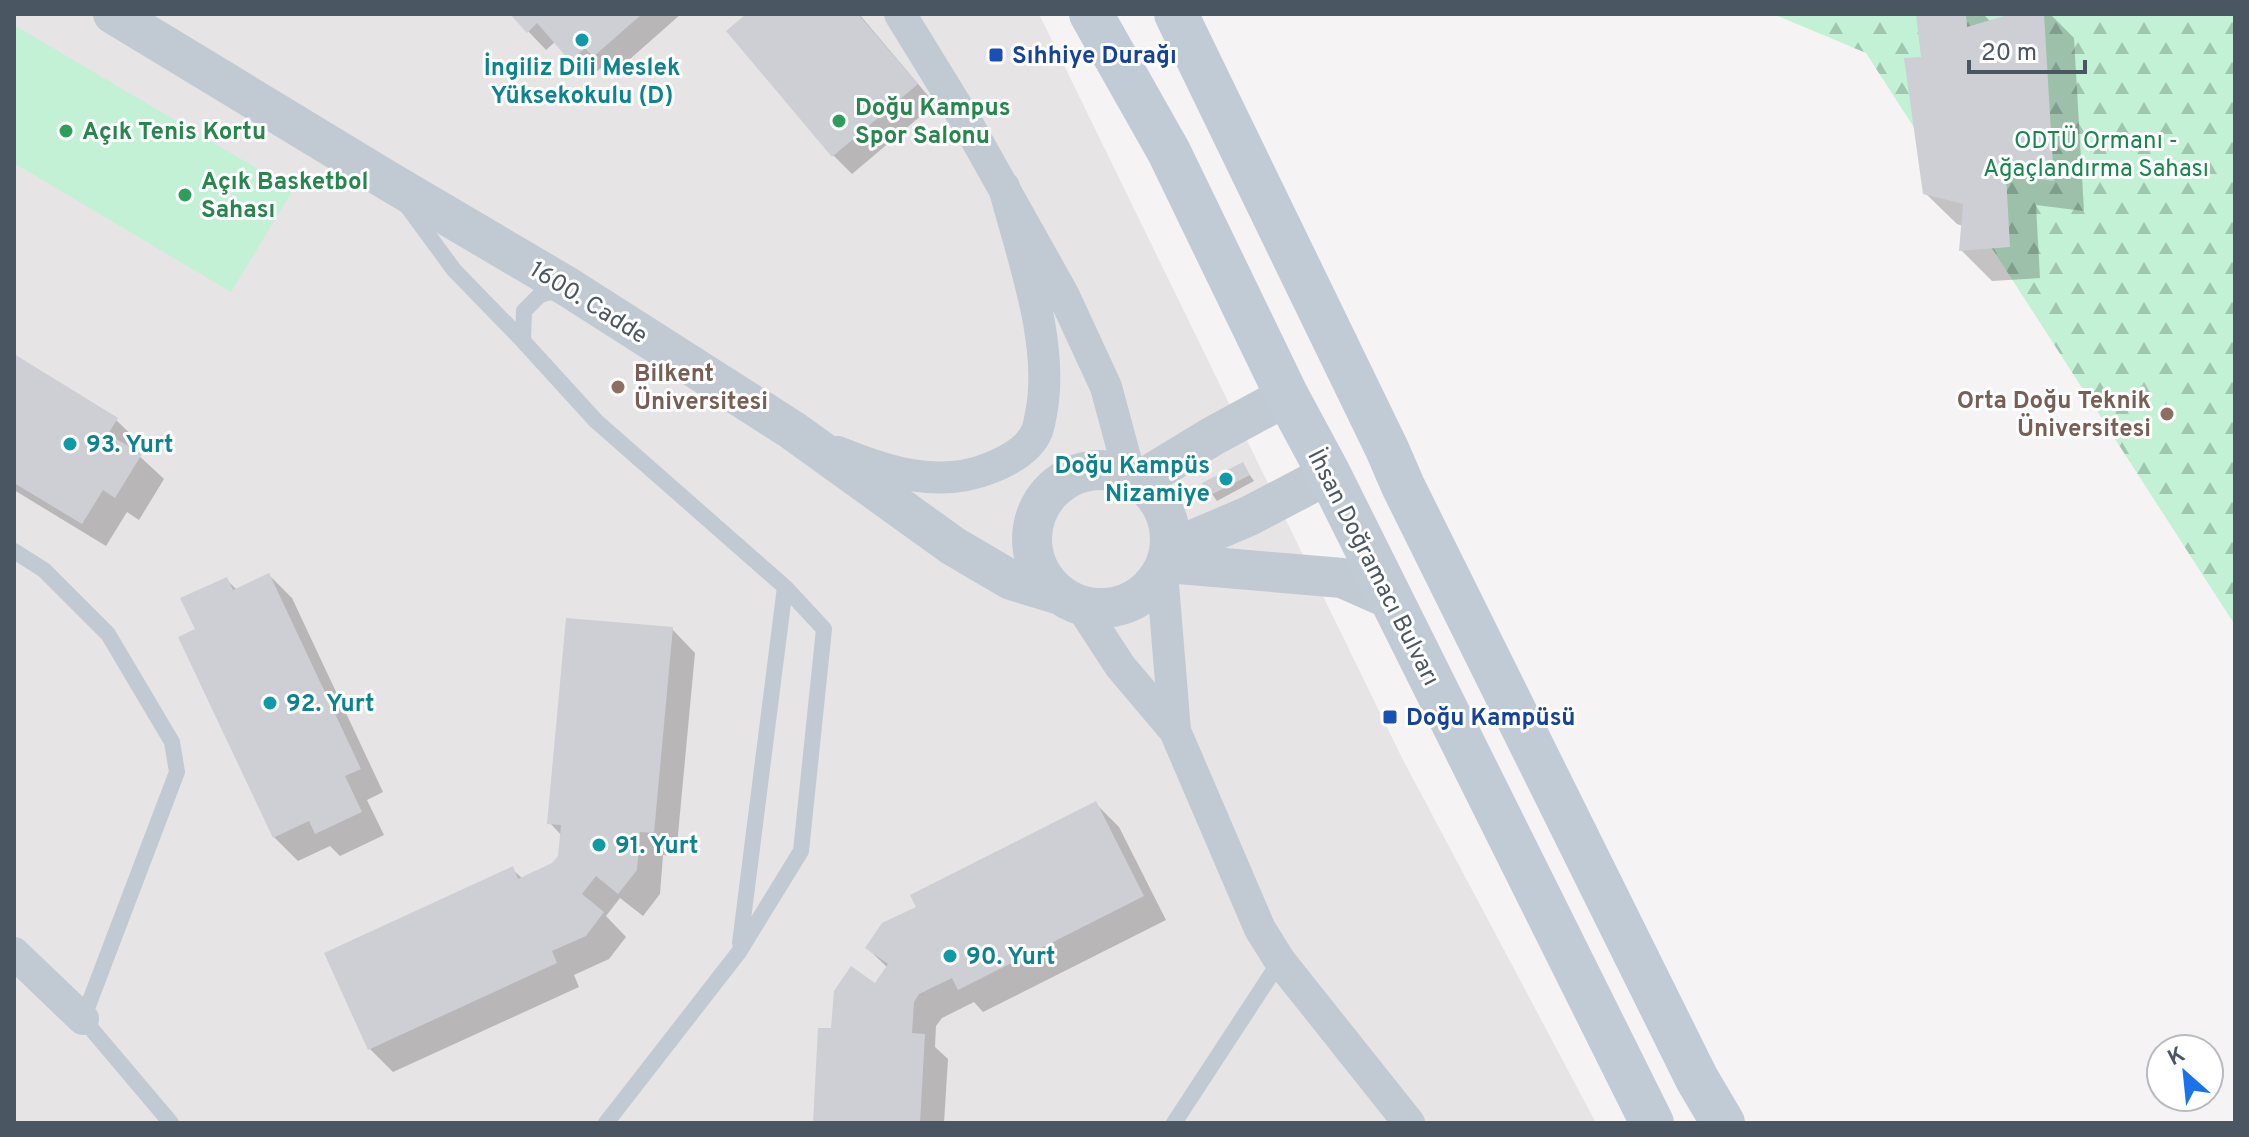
<svg xmlns="http://www.w3.org/2000/svg" width="2249" height="1137" font-family="Overpass,sans-serif">
<defs>
<pattern id="forest-firs" width="22" height="20" patternUnits="userSpaceOnUse" patternTransform="scale(2)"><rect width="22" height="20" fill="#c3f1d5"/><path d="M5 1l3.5 6h-7zM16 11l3.5 6h-7z" fill="#a0c6b0"/></pattern>
</defs>
<rect width="100%" height="100%" fill="#f5f3f3"/>
<path fill="#e6e4e5" d="M14 14H1039L1403 760 1596 1123H14Z"/>
<path fill="url(#forest-firs)" d="M1773 14H2235V625L1866 53Z"/>
<path fill="#c3f1d5" d="M14 25 293 190 231 292 14 163Z"/>
<path fill="#0003" d="M512 14H681L613 74 604 65 590 78 556 41 546 50Z
M749 14H859L935 104 852 174 834 156 729 32Z
M1918 14H1983L1991 22 2019 14H2050L2074 38 2084 211 2036 205 2040 278 1992 281 1961 250 1963 226 1957 224 1925 193 1923 59Z
M14 356 116 420 140 443 135 452 164 479 139 520 127 512 106 546 14 490Z
M1242 464 1254 481 1217 501 1205 484Z
M269 575 292 598 383 792 367 800 384 835 340 856 330 846 298 861 274 837 197 630 226 579 237 590Z
M672 629 695 653 676 856 663 855 660 894 643 916 620 898 606 916 626 937 609 959 574 975 579 987 393 1072 370 1049 512 869 523 879 553 864 560 856 562 836 550 823Z
M1096 804 1119 827 1166 920 983 1012 974 1002 942 1018 936 1026 935 1047 948 1059 944 1123H815L833 1030 875 986 888 968 867 948 919 908Z"/>
<path fill="#cdcfd5" d="M510 14H642L593 57 585 48 570 61 537 23 527 33Z
M746 14H858L918 84 832 157 726 31Z
M1916 14H1966L1967 27 2011 14H2044L2054 181 2006 175 2010 247 1959 251 1963 204 1923 194 1904 58 1921 57Z
M14 354 118 418 108 434 142 454 115 498 103 490 82 524 14 483Z
M1243 462 1250 475 1209 496 1202 483Z
M269 573 361 769 345 776 362 812 315 834 309 821 273 838 178 637 195 629 180 598 227 577 233 590Z
M566 618 673 627 654 833 640 832 637 870 618 894 596 876 582 894 604 912 586 936 552 951 557 963 368 1050 324 953 513 866 518 879 552 863 558 856 561 825 547 824Z
M1096 801 1144 896 958 990 952 978 919 994 914 1002 912 1033 925 1034 920 1123H813L818 1028H831L834 991 851 966 875 983 888 964 865 948 882 923 916 907 910 895Z"/>
<g fill="none" stroke-linecap="round" stroke-linejoin="round">
<path stroke="#c1cad2" stroke-width="16" d="M407 206 454 270 523 341 596 421 785 587 824 629 801 851 739 952 606 1123
M523 341 524 311 540 295 561 289
M14 551 44 570 108 634 172 742 177 772 83 1019 171 1123
M740 943 785 587
M1174 1123 1280 961"/>
<path stroke="#c1cad2" stroke-width="32" d="M900 14 967 123 1063 294 1106 387 1130 476
M838 452C887 472 939 489 990 468 1008 461 1029 450 1037 431 1039 426 1040 419 1041 414 1055 344 1022 256 1004 187
M1162 572 1175 731
M1081 606 1120 666 1175 731 1260 929 1280 961 1409 1123
M14 953 83 1019"/>
<path stroke="#c1cad2" stroke-width="40" d="M113 14 390 182 568 287 792 430 953 546 1011 580 1060 595
M1032 539a69 69 0 1 1 138 0a69 69 0 1 1-138 0Z
M1139 481 1213 436 1287 396
M1169 550 1249 516 1329 474
M1167 563 1342 578 1392 600"/>
<path stroke="#c1cbd6" stroke-width="44" d="M1091 14 1169 152 1287 396 1329 474 1652 1123
M1176 14 1387 449 1403 486 1697 1079 1723 1123"/>
</g>
<g fill="#0f9aa8" stroke="#fff" stroke-width="3">
<circle cx="582" cy="40" r="8"/>
<circle cx="70" cy="444" r="8"/>
<circle cx="1226" cy="479" r="8"/>
<circle cx="270" cy="703" r="8"/>
<circle cx="599" cy="845" r="8"/>
<circle cx="950" cy="956" r="8"/>
</g>
<g fill="#1a4fb4" stroke="#fff" stroke-width="3">
<rect x="988" y="47" width="16" height="16" rx="4"/>
<rect x="1382" y="709" width="16" height="16" rx="4"/>
</g>
<g fill="#2e9e5b" stroke="#fff" stroke-width="3">
<circle cx="839" cy="121" r="8"/>
<circle cx="66" cy="131" r="8"/>
<circle cx="185" cy="195" r="8"/>
</g>
<g fill="#8d6e63" stroke="#fff" stroke-width="3">
<circle cx="618" cy="387" r="8"/>
<circle cx="2167" cy="414" r="8"/>
</g>
<g text-anchor="middle" stroke-width="6" stroke-linejoin="round" paint-order="stroke">
<g font-size="24" font-weight="bold" fill="#164399" stroke="#fff" text-anchor="start">
<text x="1012" y="63">Sıhhiye Durağı</text>
<text x="1406" y="725">Doğu Kampüsü</text>
</g>
<g font-size="24" font-weight="bold" fill="#0d838f" stroke="#fff" text-anchor="start">
<text x="582" y="75" text-anchor="middle">İngiliz Dili Meslek<tspan x="582" dy="28">Yüksekokulu (D)</tspan></text>
<text x="86" y="452">93. Yurt</text>
<text x="1210" y="473" text-anchor="end">Doğu Kampüs<tspan x="1210" dy="28">Nizamiye</tspan></text>
<text x="286" y="711">92. Yurt</text>
<text x="615" y="853">91. Yurt</text>
<text x="966" y="964">90. Yurt</text>
</g>
<g font-size="24" font-weight="bold" fill="#27864d" stroke="#fff" text-anchor="start">
<text x="855" y="115">Doğu Kampus<tspan x="855" dy="28">Spor Salonu</tspan></text>
<text x="82" y="139">Açık Tenis Kortu</text>
<text x="201" y="189">Açık Basketbol<tspan x="201" dy="28">Sahası</tspan></text>
</g>
<g font-size="24" fill="#17864f" stroke="#fff">
<text x="2096" y="148">ODTÜ Ormanı -<tspan x="2096" dy="28">Ağaçlandırma Sahası</tspan></text>
</g>
<g font-size="24" fill="#4a5661" stroke="#fff">
<text transform="translate(589 302) rotate(32)" y="8">1600. Cadde</text>
<text transform="translate(1374 567) rotate(63)" y="8">İhsan Doğramacı Bulvarı</text>
</g>
<g font-size="24" font-weight="bold" fill="#785e54" stroke="#fff" text-anchor="start">
<text x="634" y="381">Bilkent<tspan x="634" dy="28">Üniversitesi</tspan></text>
<text x="2151" y="408" text-anchor="end">Orta Doğu Teknik<tspan x="2151" dy="28">Üniversitesi</tspan></text>
</g>
</g>
<rect width="2249" height="1137" fill="none" stroke="#4a5661" stroke-width="32"/>
<g transform="translate(2185 1073) rotate(333)"><circle r="38" fill="#ffffff" stroke="#b7bbc0" stroke-width="2"/>
<path d="M0-6L14 30L0 20L-14 30Z" fill="#1a73e8"/>
<text y="-12" font-size="22" font-weight="bold" text-anchor="middle" fill="#4a5661">K</text>
</g>
<path d="M1969 60v12h116v-12" fill="none" stroke="#4a5661" stroke-width="4"/>
<text x="1981" y="60" font-size="24" fill="#4a5661" stroke="#ffffff" stroke-width="6" paint-order="stroke">20 m</text>
</svg>
